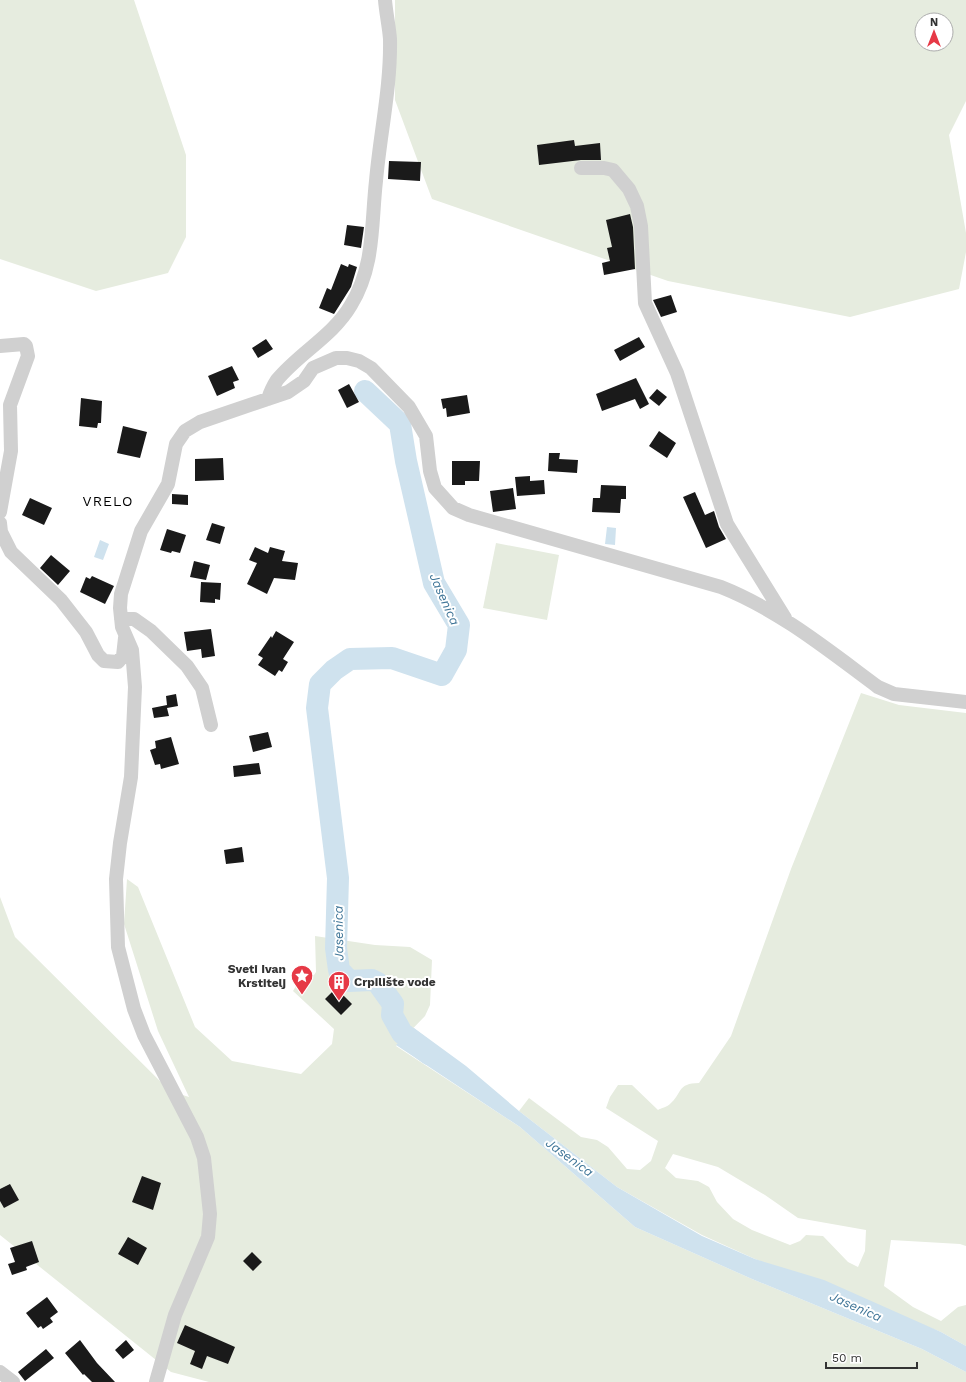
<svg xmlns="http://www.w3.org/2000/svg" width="966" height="1382" font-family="'Work Sans',sans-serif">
<rect width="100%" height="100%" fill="#fff"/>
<path fill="#e6ecdf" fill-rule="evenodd" d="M0 0H134L186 155V237L168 273 96 291 0 259Z
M395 0H966V101L949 135 966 233V252L959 289 850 317 668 281 432 199 395 100ZM922 20H946V44H922Z
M496 543 559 555 547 620 483 608Z
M861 693 899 705 966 713V1246L960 1244 891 1240 884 1286 913 1307 941 1321 958 1307 966 1305V1346L941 1332 755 1259 702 1235 617 1187 519 1111 529 1098 581 1137 597 1140 608 1147 627 1169 640 1170 651 1161 658 1141 606 1108 610 1097 618 1085H632L658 1110C661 1108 667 1107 670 1104 682 1094 677 1083 699 1083L731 1036 791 869ZM673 1154 718 1167 765 1195 798 1218 866 1230 865 1251 858 1267 848 1262 823 1236 806 1235 800 1241 790 1245 752 1230 733 1219 717 1202 709 1187 698 1181 676 1178 665 1168Z
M127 879 138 887 195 1027 232 1061 301 1074 332 1044 334 1029 293 991 303 974 314 975 316 972 315 936 375 945 410 947 432 960 430 1005 425 1016 396 1046 520 1127 635 1227 752 1279 922 1349 966 1372V1382H209L171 1372 0 1235V897L15 937 170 1091 189 1097 158 1031 124 924Z"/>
<path fill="#cfe2ee" d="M607 527 616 528 615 545 605 544Z
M100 540 109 544 103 560 94 557Z
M414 1028 466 1066 519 1111 617 1187 702 1236 755 1259 824 1280 941 1332 966 1346V1372L922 1349 752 1279 635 1227 520 1127 396 1045Z"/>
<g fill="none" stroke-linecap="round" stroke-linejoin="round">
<path stroke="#cfe2ee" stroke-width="22" d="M365 391 400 424 406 461 434 583 459 625 456 650 442 675 392 658 350 659 334 670 320 684 317 708 338 878 336 948 339 970 349 981 372 980 378 983 393 1004 392 1015 402 1033 429 1054"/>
</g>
<path fill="#1a1a1a" d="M574 140 575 146 600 143 601 160H581L539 165 537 145Z
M389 161 421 162 420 181 388 179Z
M630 214 633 227 635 269 604 275 602 263 610 261 607 248 612 247 606 220Z
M347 225 364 227 361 248 344 245Z
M341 264 348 267 349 264 357 267 351 287 334 314 319 308 327 288 331 290Z
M671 295 677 312 661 317 653 300Z
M639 337 645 347 620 361 614 350Z
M266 339 273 349 258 358 252 348Z
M232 366 239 380 233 382 235 388 217 396 208 376Z
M636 378 649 404 640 409 635 399 602 411 596 394Z
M349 384 359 402 347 408 338 390Z
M657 389 667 397 659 406 649 398Z
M467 395 470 413 447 417 446 408 443 409 441 399Z
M81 398 102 401 101 423H98L97 428 79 426Z
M123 426 147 432 140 458 117 453Z
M659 431 676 443 667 458 649 446Z
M549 453H560L559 459 578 460 577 473 548 471Z
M223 458 224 480 195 481V459Z
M452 461H480L479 481H465V485H452Z
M530 476V481L544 480 545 494 517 496 515 477Z
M601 485 626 486V499H621L620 513 592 512 593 498H600Z
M513 488 516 509 493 512 490 491Z
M695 492 705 515 714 511 719 527 726 539 706 548 683 497Z
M172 494 188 495V505L172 504Z
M30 498 52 508 44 525 22 515Z
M212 523 225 527 220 544 206 540Z
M167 529 186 535 180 553 172 551 171 553 160 550Z
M255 547 268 553 270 547 285 551 282 561 298 563 295 580 274 578 267 594 247 584 257 563 249 560Z
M51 555 70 571 58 585 40 568Z
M194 561 210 565 206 580 190 577Z
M92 576 114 586 105 604 80 592 86 577 90 579Z
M201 582 221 583 220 600 215 599V603L200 602Z
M211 629 215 656 202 658 201 649 187 651 184 632Z
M276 631 294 642 283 659 288 662 282 672 279 670 275 676 258 665 263 658 258 655 271 636 272 638Z
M176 694 178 706 167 708 169 716 154 718 152 708 167 705 166 696Z
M268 732 272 747 253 752 249 736Z
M171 737 179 764 161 769 160 764 155 765 150 750 156 748 155 741Z
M259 763 261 774 234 777 233 766Z
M242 847 244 862 226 864 224 850Z
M336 988 352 1004 341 1015 325 999Z
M142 1176 161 1183 153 1210 132 1202Z
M10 1184 19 1200 4 1208 0 1201V1189Z
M128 1237 147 1248 138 1265 118 1254Z
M32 1241 39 1262 26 1267 27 1270 12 1275 8 1264 15 1262 10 1248Z
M252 1252 262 1262 253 1271 243 1261Z
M47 1297 58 1312 50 1318 53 1322 43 1329 41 1326 38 1328 26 1313Z
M185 1325 235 1347 228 1364 207 1356 202 1369 190 1364 195 1351 177 1343Z
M80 1340 97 1363 115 1382H92L84 1374 83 1375 65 1353Z
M126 1340 134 1350 123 1359 115 1350Z
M46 1349 54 1358 25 1381 18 1372Z"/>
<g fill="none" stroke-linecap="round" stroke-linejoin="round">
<path stroke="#d0d0d0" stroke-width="14" d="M581 168H604L613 170 629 189 637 206 641 226 645 303 677 373 727 524 785 618
M0 346 24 344 26 346 28 356 10 405 11 451 0 512
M268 399C270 393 273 386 277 380 299 353 333 336 351 305 375 265 371 225 376 181 380 134 391 87 390 39 389 26 386 13 385 0
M0 523 1 532 11 552 61 600 86 632 98 655 104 661 118 662 123 656 125 638
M121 619H134L151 631 187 666 202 688 211 725
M0 1372 13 1382
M156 1382 175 1315 208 1237 210 1214 204 1158 197 1137 144 1035 134 1009 118 947 116 879 120 843 131 777 135 687 132 650 122 627 120 608 121 594 141 531 168 484 176 444 185 431 200 422 288 392 304 381 313 368 336 358H347L359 361 371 368 409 407 426 436 430 471 435 488 453 508 469 515 721 587C779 610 828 650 878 687L894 694 966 702"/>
</g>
<defs>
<g id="sight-pin" transform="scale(1.15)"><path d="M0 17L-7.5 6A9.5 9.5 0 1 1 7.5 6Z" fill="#e63946" stroke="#fff"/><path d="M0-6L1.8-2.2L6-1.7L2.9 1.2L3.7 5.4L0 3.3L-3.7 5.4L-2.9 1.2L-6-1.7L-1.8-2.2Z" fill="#fff"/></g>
<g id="building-pin" transform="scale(1.15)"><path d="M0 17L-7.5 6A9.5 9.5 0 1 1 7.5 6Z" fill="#e63946" stroke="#fff"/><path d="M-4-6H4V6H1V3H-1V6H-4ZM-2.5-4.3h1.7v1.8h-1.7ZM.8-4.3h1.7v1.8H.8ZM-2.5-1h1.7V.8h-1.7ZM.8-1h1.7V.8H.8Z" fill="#fff"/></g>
</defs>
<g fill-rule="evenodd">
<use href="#sight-pin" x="302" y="976"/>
<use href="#building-pin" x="339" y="982"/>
</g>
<g text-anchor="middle" stroke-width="4" stroke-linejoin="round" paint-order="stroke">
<g font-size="12" font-weight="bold" fill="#333" stroke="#fff" text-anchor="end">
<text x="286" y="973">Sveti Ivan<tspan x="286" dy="14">Krstitelj</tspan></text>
<text x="354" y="986" text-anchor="start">Crpilište vode</text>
</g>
<g font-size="13" font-style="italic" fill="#3f7597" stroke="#fff">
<text transform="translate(445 599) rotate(66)" y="5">Jasenica</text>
<text transform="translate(338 933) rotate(-91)" y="5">Jasenica</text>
<text transform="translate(570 1157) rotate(36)" y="5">Jasenica</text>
<text transform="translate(856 1306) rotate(24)" y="5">Jasenica</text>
</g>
<g font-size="14" letter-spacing="1" fill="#000" stroke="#fff">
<text x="108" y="506">VRELO</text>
</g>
</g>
<g transform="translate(934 32)"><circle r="19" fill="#ffffff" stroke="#adadad"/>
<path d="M0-3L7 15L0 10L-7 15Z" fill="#e63946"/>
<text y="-6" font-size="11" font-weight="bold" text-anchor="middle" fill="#333333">N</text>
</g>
<path d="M826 1362v6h91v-6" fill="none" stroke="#333333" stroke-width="2"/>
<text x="832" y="1362" font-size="12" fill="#333333" stroke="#ffffff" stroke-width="3" paint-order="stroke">50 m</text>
</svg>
